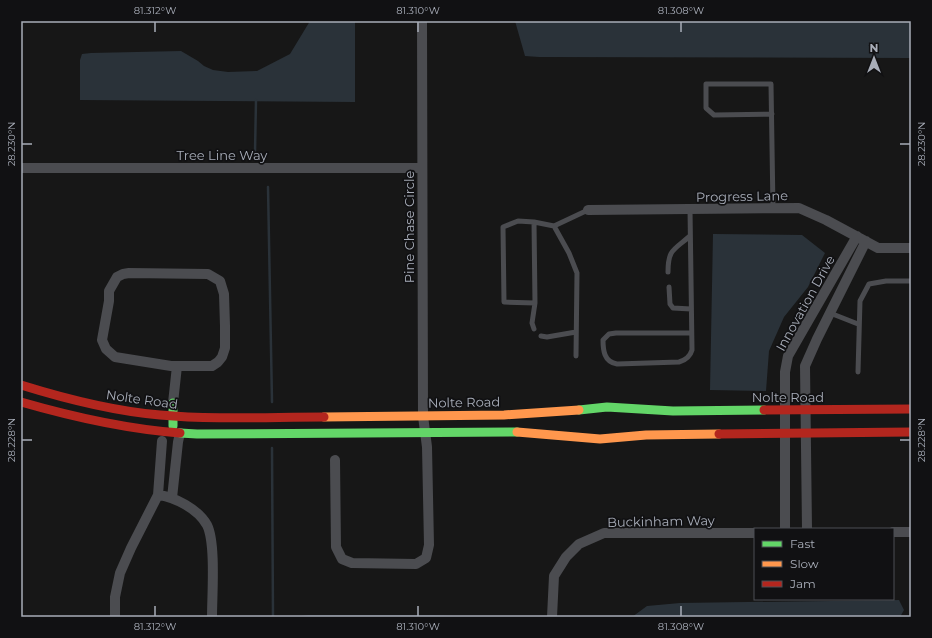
<svg xmlns="http://www.w3.org/2000/svg" width="932" height="638" font-family="Montserrat,sans-serif">
<rect width="100%" height="100%" fill="#171717"/>
<path fill="#2a3239" d="M310 21H355V102L80 100V60L82 54 91 53 181 51 198 61 204 66 213 70 228 72 257 71 290 54Z
M515 21H911V58L539 57 525 56Z
M713 234 802 235 825 253 808 287 784 317 769 351 766 391 710 390Z
M899 600 904 610 900 617H632L647 606 680 603Z
M308 615H434L473 617H296Z"/>
<g fill="none" stroke-linecap="round" stroke-linejoin="round">
<path stroke="#2a3239" stroke-width="2.5" d="M255 152 256 100
M268 187 272 402
M272 448 273 617"/>
<path stroke="#4b4c50" stroke-width="5" d="M772 114 714 115 706 108V84H771L773 209
M690 209 692 350C690 357 686 360 679 362L617 364C604 362 603 350 603 340L609 334 616 333H691
M534 222 535 303 504 302 503 227 518 221 534 222 554 226 588 210
M554 226 569 253 577 273 576 356
M668 272C668 249 674 250 690 236
M669 287 670 304 673 308 691 309
M830 313 858 324
M534 329 532 323 535 303
M541 336 547 337 576 332
M858 372 860 301 869 284 886 281H911"/>
<path stroke="#4b4c50" stroke-width="10" d="M21 168H422
M588 210 799 208 826 220 878 248H911
M129 273 208 274 220 281 224 294 225 326V348L222 357 218 362 212 366H171L115 357 106 349 102 340 109 301V291L117 277 123 274Z
M173 403 177 366
M335 460 336 547 342 559 352 563 416 564 426 558 429 545 427 447 423 416 422 21
M158 495C175 497 198 509 207 525 216 543 212 595 212 617
M172 498 178 442 180 433
M785 529V372L788 356 857 236
M807 529 805 366 817 339 866 241
M893 532H911
M115 617V597L120 573 131 548 158 495 162 441
M552 617 554 576 566 557 579 544 604 533H755"/>
<path stroke="#63d668" stroke-width="9" d="M173 403V426
M579 410 607 407 673 411 764 410
M180 433 197 434 517 432"/>
<path stroke="#ff974d" stroke-width="9" d="M324 417 504 415 579 410
M517 432 600 439 646 435 719 434"/>
<path stroke="#b3261e" stroke-width="9" d="M21 385C66 399 112 411 160 415 214 420 269 417 324 417
M21 402C73 417 126 429 180 433
M764 410 911 409
M719 434 911 432"/>
</g>
<path fill="none" stroke="#a8adb8" stroke-width="1.5" d="M155 22V32M418 22V32M681 22V32M22 144H32M900 144H910M22 440H32M900 440H910M155 606V616M418 606V616M681 606V616"/>
<g text-anchor="middle" stroke-width="3.5" stroke-linejoin="round" paint-order="stroke">
<g font-size="13" fill="#a8adb8" stroke="#111113">
<text x="222" y="160">Tree Line Way</text>
<text transform="translate(742 196) rotate(-1)" y="5">Progress Lane</text>
<text transform="translate(409 227) rotate(-90)" y="5">Pine Chase Circle</text>
<text transform="translate(805 303) rotate(-61)" y="5">Innovation Drive</text>
<text x="788" y="402">Nolte Road</text>
<text transform="translate(142 399) rotate(8)" y="5">Nolte Road</text>
<text transform="translate(464 402) rotate(-1)" y="5">Nolte Road</text>
<text transform="translate(661 521) rotate(-1)" y="5">Buckinham Way</text>
</g>
</g>
<rect width="932" height="638" fill="none" stroke="#111113" stroke-width="44"/>
<rect x="754" y="528" width="140" height="72" fill="#111113" stroke="#4d4f55"/>
<rect x="762" y="541" width="20" height="6" fill="#63d668" stroke="#4d4f55"/>
<text x="790" y="548" font-size="12" fill="#a8adb8">Fast</text>
<rect x="762" y="561" width="20" height="6" fill="#ff974d" stroke="#4d4f55"/>
<text x="790" y="568" font-size="12" fill="#a8adb8">Slow</text>
<rect x="762" y="581" width="20" height="6" fill="#b3261e" stroke="#4d4f55"/>
<text x="790" y="588" font-size="12" fill="#a8adb8">Jam</text>
<g transform="translate(874 58)" stroke="#111113" stroke-width="3" paint-order="stroke">
<path d="M0-3L7 15L0 10L-7 15Z" fill="#a8adb8"/>
<text y="-6" font-size="11" font-weight="bold" text-anchor="middle" fill="#a8adb8">N</text>
</g>
<rect x="22" y="22" width="888" height="594" fill="none" stroke="#a8adb8" stroke-width="1.5"/>
<g font-size="10" text-anchor="middle" fill="#a8adb8">
<text x="155" y="14">81.312°W</text>
<text x="418" y="14">81.310°W</text>
<text x="681" y="14">81.308°W</text>
<text transform="translate(11 144) rotate(-90)" y="4">28.230°N</text>
<text transform="translate(921 144) rotate(-90)" y="4">28.230°N</text>
<text transform="translate(11 440) rotate(-90)" y="4">28.228°N</text>
<text transform="translate(921 440) rotate(-90)" y="4">28.228°N</text>
<text x="155" y="630">81.312°W</text>
<text x="418" y="630">81.310°W</text>
<text x="681" y="630">81.308°W</text>
</g>
</svg>
